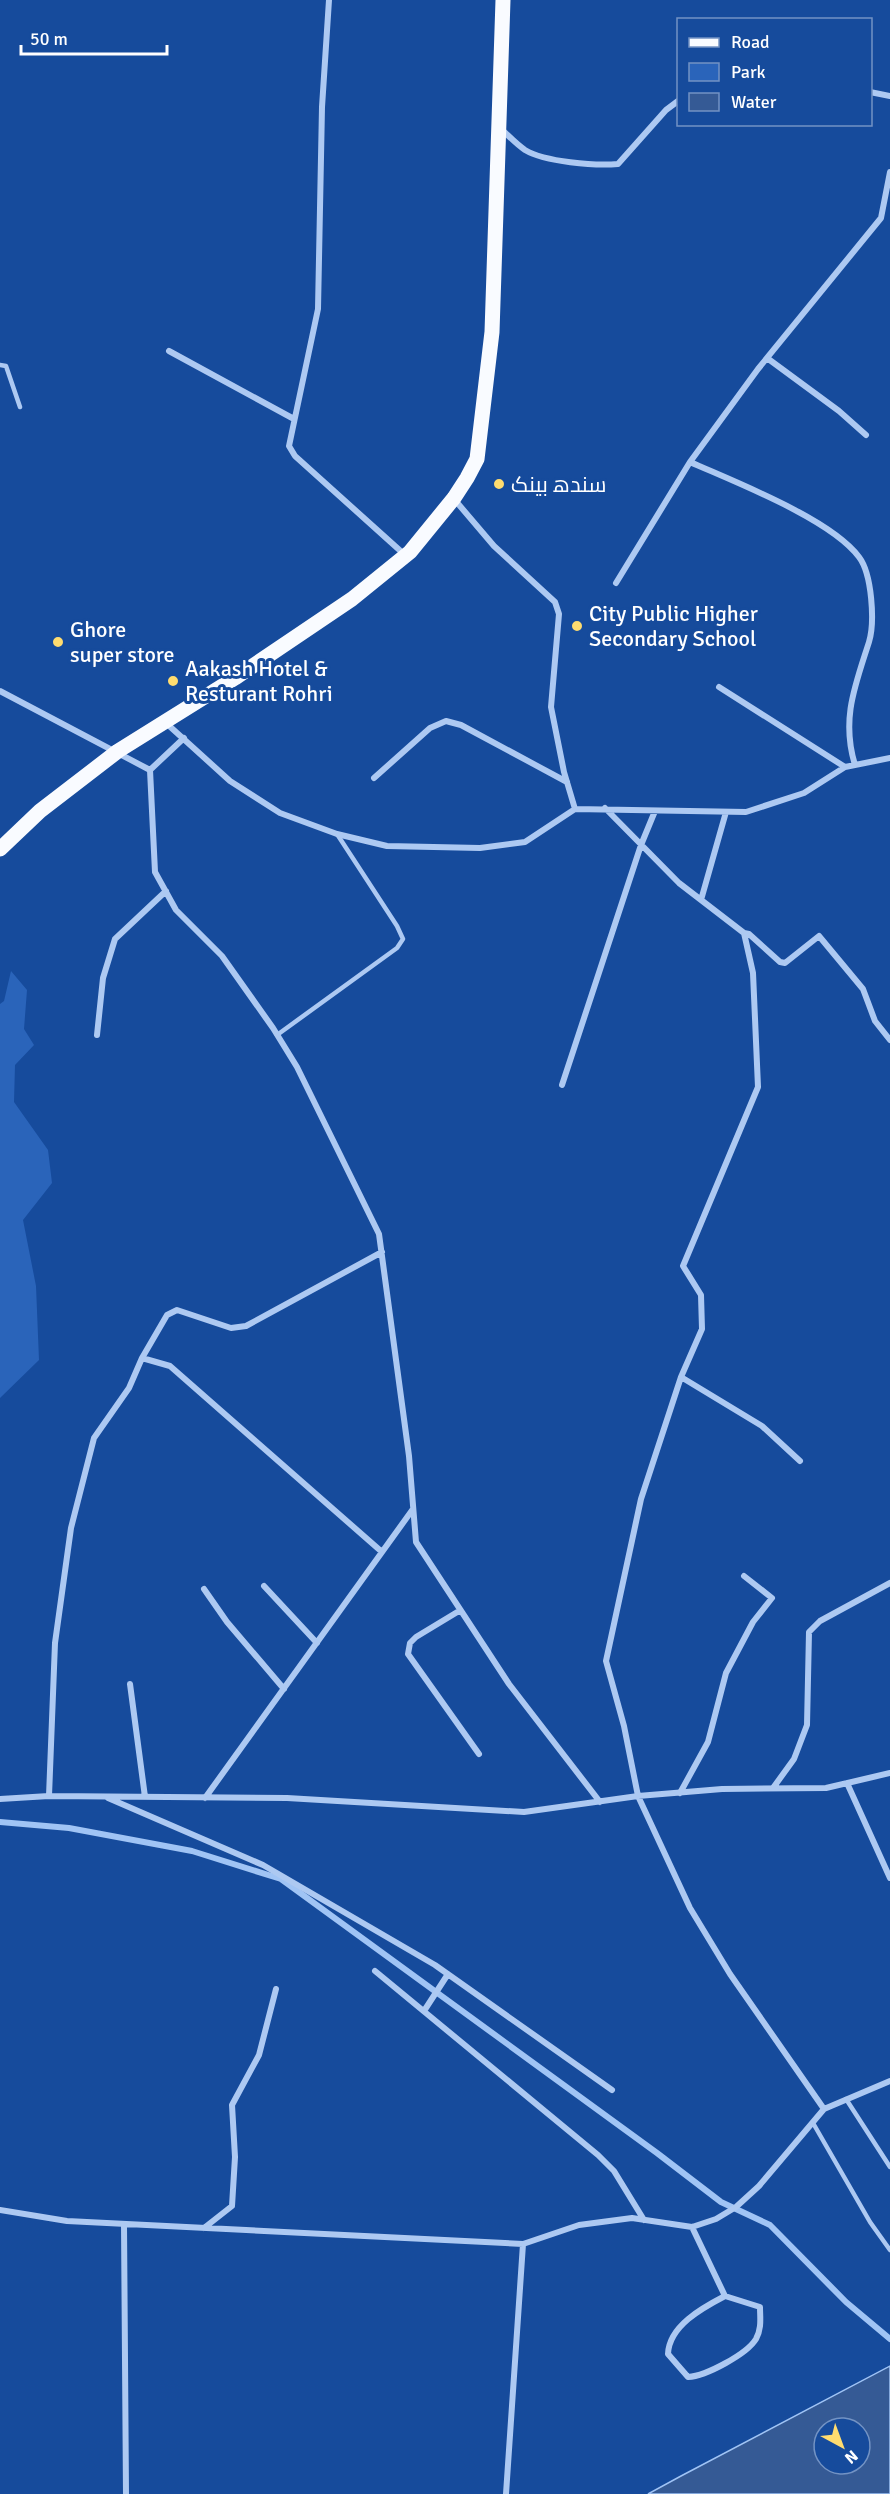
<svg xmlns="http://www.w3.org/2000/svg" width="890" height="2494" font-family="Signika,Cairo,sans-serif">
  <rect width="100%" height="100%" fill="#164b9c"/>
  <path fill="#2a64ba" d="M11 971 27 990 24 1029 34 1045 15 1065 14 1102 48 1150 52 1183 23 1220 36 1286 39 1360 0 1398V1004L4 1001Z"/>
  <path fill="#355a95" stroke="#a0c4f5" stroke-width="1.5" fill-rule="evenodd" d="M890 2366V2494H648L681 2476ZM824 2428H860V2464H824Z"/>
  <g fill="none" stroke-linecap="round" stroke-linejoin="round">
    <path stroke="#a0c4f5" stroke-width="6" d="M0 1822 69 1828 192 1851 281 1879 657 2153 721 2202 770 2225 846 2302 890 2339"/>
    <path stroke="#adc9f2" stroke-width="4.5" d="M0 365 6 366 20 407
      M277 1035 397 948 403 939 397 926 337 834
      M846 2099 890 2167
      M813 2123 870 2222 890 2250"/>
    <path stroke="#adc9f2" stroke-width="6" d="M329 0 322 107 318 309 289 446 295 456 405 555
      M870 92 890 96
      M500 128C508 135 516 144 525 150 545 162 595 166 618 164L666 110 678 101
      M169 351 294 419
      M767 358 839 411 866 435
      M690 462C735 482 831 519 859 557 872 574 875 622 869 642 855 686 841 719 855 765
      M454 499 494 546 555 602 559 614 551 707 564 772 575 809
      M616 583 690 462 758 369 881 218 890 172
      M719 687 845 767
      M0 691 150 770
      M166 723 230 781 280 813 337 834 387 846 480 848 525 842 575 809 746 812 804 793 845 767 890 758
      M184 738 150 770 155 872 176 910 222 956 273 1028 297 1067 379 1234 409 1456 416 1542 509 1684 600 1802
      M374 778 430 728 446 721 461 725 567 782
      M605 808 679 883 744 933 753 973 758 1087 683 1266 701 1295 702 1329 681 1377 641 1499 606 1661 624 1726 638 1796 690 1908 730 1974 824 2109
      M701 900 726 812
      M744 933 749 934 780 962 785 963 819 936 863 989 875 1021 890 1040
      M97 1035 103 978 115 939 166 891
      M562 1085 641 845 655 811
      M142 1358 170 1366 382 1552
      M681 1377 762 1426 800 1461
      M264 1586 317 1643
      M204 1589 227 1622 284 1689
      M459 1611 416 1637 410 1643 408 1654 479 1754
      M130 1684 145 1797
      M847 1783 890 1878
      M773 1788 794 1759 807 1725 809 1632 820 1621 890 1583
      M680 1793 708 1742 726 1673 753 1622 772 1598 744 1576
      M49 1796 55 1643 71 1528 94 1438 129 1388 142 1358 167 1315 177 1310 231 1328 246 1326 382 1252
      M108 1798 263 1865 435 1965 612 2090
      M205 1798 413 1509
      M0 1799 49 1796 287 1798 524 1812 638 1796 722 1789 826 1788 890 1773
      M375 1971 598 2155 614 2171 644 2220
      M424 2011 448 1974
      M0 2210 67 2221 523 2244 579 2225 632 2218 692 2227 716 2219 736 2207 759 2186 824 2109 890 2081
      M124 2224 126 2494
      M692 2227 725 2296
      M204 2228 232 2206 235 2157 232 2105 259 2055 276 1989
      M725 2296 760 2307C760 2318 762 2328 756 2339 747 2354 706 2376 688 2377L668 2354C669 2326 702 2308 725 2296Z
      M506 2494 523 2244"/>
    <path stroke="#f9fbff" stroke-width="15" d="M0 849 40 811 118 751 235 678 352 599 410 552 454 498 467 478 477 459 492 332 503 0"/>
  </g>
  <g fill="#ffdc6f" stroke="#164b9c" stroke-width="2">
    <circle cx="499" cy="484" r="6"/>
    <circle cx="577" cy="626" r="6"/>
    <circle cx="58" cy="642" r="6"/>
    <circle cx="173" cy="681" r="6"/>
  </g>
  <g text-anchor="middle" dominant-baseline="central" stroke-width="6" stroke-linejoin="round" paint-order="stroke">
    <g font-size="22" fill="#fff" stroke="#164b9c" text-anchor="start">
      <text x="511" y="484">سندھ بینک</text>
      <text x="589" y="613">City Public Higher<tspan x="589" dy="25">Secondary School</tspan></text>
      <text x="70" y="629">Ghore<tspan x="70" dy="25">super store</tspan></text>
      <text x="185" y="668">Aakash Hotel &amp;<tspan x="185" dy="25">Resturant Rohri</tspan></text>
    </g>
  </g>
  <rect x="677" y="18" width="195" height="108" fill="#164b9c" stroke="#7393c4" stroke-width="1.5"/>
  <rect x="689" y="38" width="30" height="9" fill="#f9fbff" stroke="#7393c4" stroke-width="1.5"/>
  <text x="731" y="48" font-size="18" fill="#ffffff">Road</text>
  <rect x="689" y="63" width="30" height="18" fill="#2a64ba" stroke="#7393c4" stroke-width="1.5"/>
  <text x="731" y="78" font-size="18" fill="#ffffff">Park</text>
  <rect x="689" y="93" width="30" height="18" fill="#355a95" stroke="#7393c4" stroke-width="1.5"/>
  <text x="731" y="108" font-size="18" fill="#ffffff">Water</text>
  <g transform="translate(842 2446) rotate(139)"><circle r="28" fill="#164b9c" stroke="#7393c4" stroke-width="1.5"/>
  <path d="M0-4.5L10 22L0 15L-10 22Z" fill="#ffdc6f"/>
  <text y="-9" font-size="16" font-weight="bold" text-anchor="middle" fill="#ffffff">N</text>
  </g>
  <path d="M21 45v9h146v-9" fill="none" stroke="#ffffff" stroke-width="3"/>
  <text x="30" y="45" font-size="18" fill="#ffffff" stroke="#164b9c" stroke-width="4.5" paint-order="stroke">50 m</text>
</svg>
